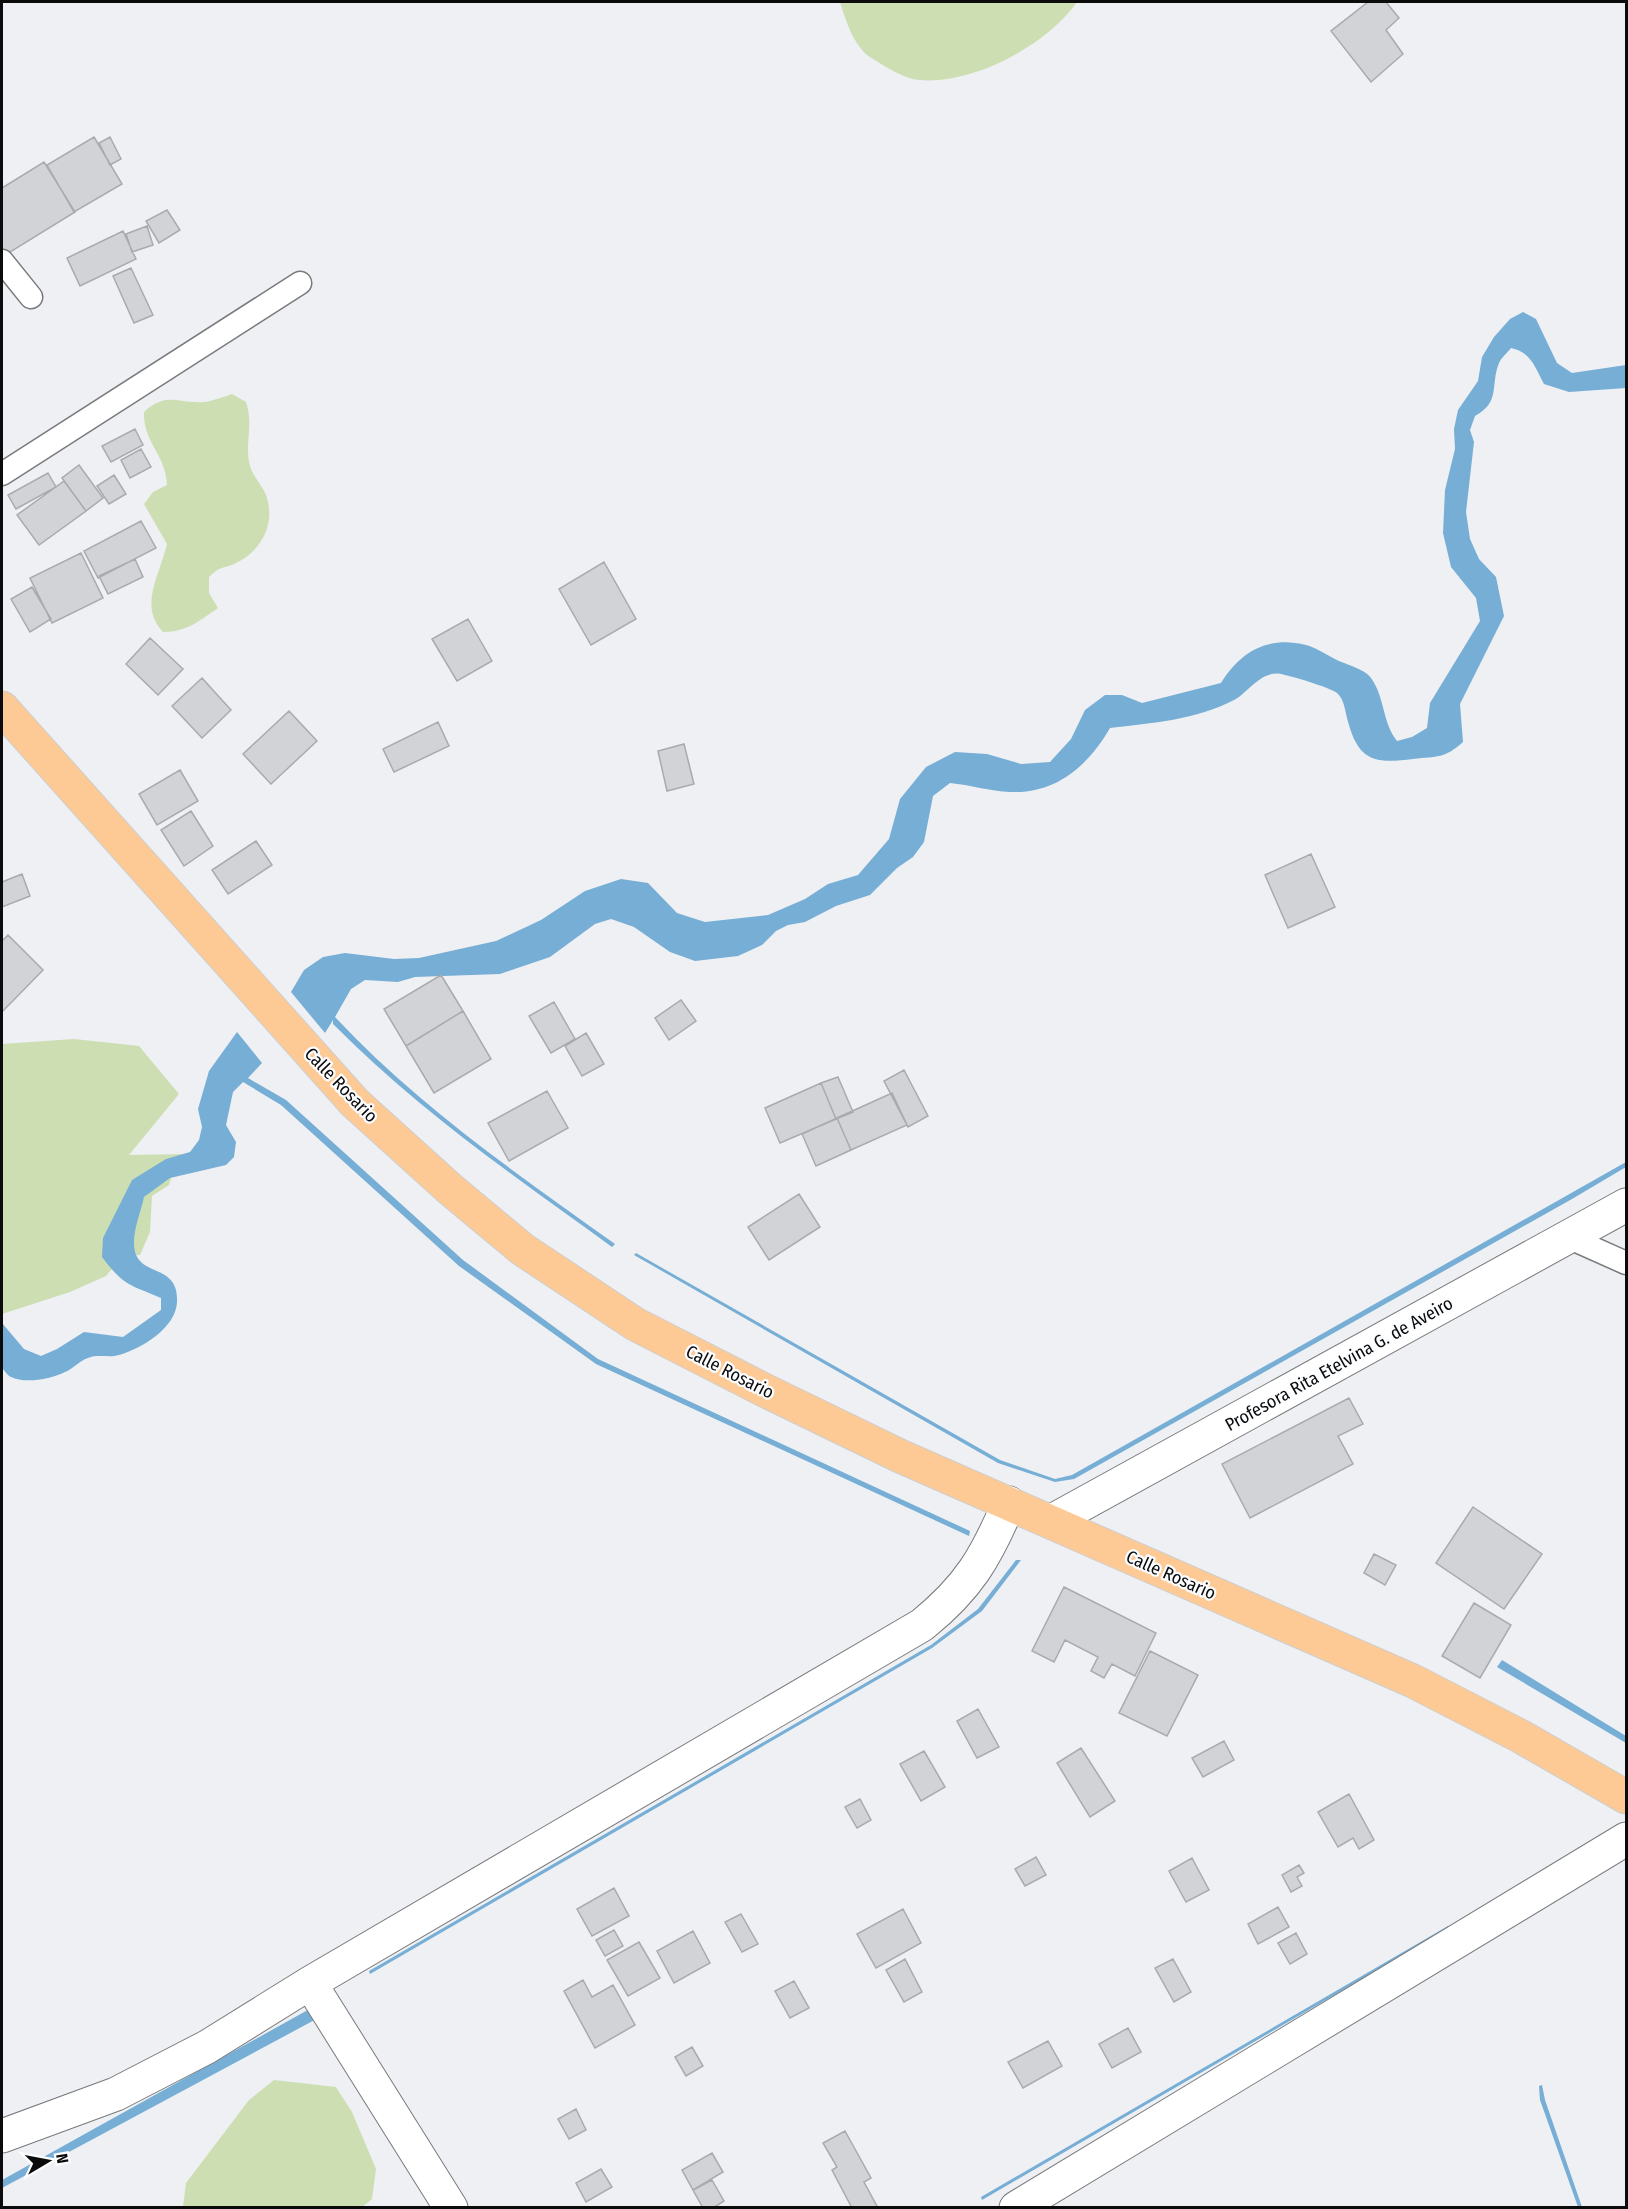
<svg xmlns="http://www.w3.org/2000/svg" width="1628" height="2209" font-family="'Fira Sans Condensed',sans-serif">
  <rect width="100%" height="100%" fill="#eef0f3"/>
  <path fill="#cddeb3" d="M840 2H1077C1047 45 973 85 919 80 906 79 889 69 878 62 873 59 866 55 863 51 851 38 845 18 840 2Z
    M232 394 246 402C254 426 244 443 250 466 253 477 264 487 267 498 275 525 261 551 236 563 222 570 223 564 209 577V593L218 608C199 621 187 632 163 632 138 606 160 575 167 544L144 504 153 492 167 485C166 454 143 443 144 412 167 391 177 404 204 402 213 401 223 397 232 394Z
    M74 1039 139 1046 179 1094 129 1155 186 1154 178 1156 169 1185 152 1196 150 1232 140 1255 123 1256 106 1276 70 1292 2 1314V1044Z
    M274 2080 336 2087 352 2112 376 2169 372 2199 361 2208 183 2207 186 2183 249 2100Z"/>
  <path fill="#76aed6" d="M1523 312 1536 319 1557 363 1572 373 1626 365V388L1569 392 1544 384C1535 367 1531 352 1511 348 1507 353 1501 358 1499 363 1490 385 1501 402 1475 416L1470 430 1474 442 1466 512 1470 539 1479 559 1496 577 1504 616 1460 704 1463 742C1444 759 1438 756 1413 759 1373 764 1358 761 1347 718 1345 710 1344 699 1337 693 1329 687 1291 676 1281 674 1261 670 1249 692 1234 700 1196 720 1152 723 1110 728 1088 766 1056 794 1010 792 990 791 970 785 950 783L933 796 924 842 913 857 897 868 870 895 836 906 805 922 788 925 776 931 762 945 738 956 695 961 670 952 634 927 611 919 595 924 550 957 500 974 415 977 398 982 365 980 351 989 335 1017C417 1105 517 1174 615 1244L612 1247C515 1177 417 1109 333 1024V1020L325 1033 291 992 304 970 323 957 345 953 394 959 419 958 496 941 541 920 585 891 621 879 648 883 677 913 705 922 768 915 805 899 828 884 858 875 889 839 900 799 926 767 955 752 987 754 1021 764 1050 762 1071 739 1085 710 1105 695H1122L1142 703 1221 683C1240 652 1268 635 1306 645 1317 648 1328 656 1339 661 1348 665 1366 670 1371 678 1385 697 1382 722 1397 741L1412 737 1427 728 1430 703 1480 621 1476 598 1451 567 1443 533 1445 490 1455 449 1454 429 1458 410 1478 381 1482 357 1494 337 1510 319Z
    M237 1032 262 1063 248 1078 286 1100 463 1260 598 1359 970 1531 969 1536 596 1364 459 1266 281 1105 243 1082 233 1092 226 1125 236 1142 234 1157 226 1165 170 1178 144 1197C141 1211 134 1228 134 1242 133 1280 179 1260 177 1302 176 1328 141 1349 119 1355 110 1358 97 1354 88 1358 79 1361 73 1369 65 1372 51 1379 25 1384 11 1377 8 1376 4 1370 2 1368V1323L24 1349 41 1356 57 1349 84 1332 123 1337 161 1310V1298C129 1284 125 1287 102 1257L103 1238 132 1180 166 1159 190 1152 199 1140 202 1127 198 1109 209 1071Z
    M1626 1162V1167L1572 1199 1074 1479 1055 1482 998 1463 634 1255 636 1253 1000 1460 1055 1479 1072 1475Z
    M1016 1560H1021L982 1611 932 1648 370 1974 369 1971 931 1645 978 1609Z
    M1502 1660 1626 1736V1743L1497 1667Z
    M1448 1926 1450 1928 982 2200 981 2197Z
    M315 2006 322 2016 2 2188V2180Z
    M1542 2085 1545 2100 1582 2207H1578L1540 2100 1539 2086Z"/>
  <path fill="#d1d3d6" stroke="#a9aaad" stroke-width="1.5" d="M1368 2H1386L1399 18 1386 30 1403 54 1371 82 1331 31Z
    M94 137 122 184 74 212 47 165Z
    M110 137 121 159 110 165 99 143Z
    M44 162 75 212 2 257V188Z
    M167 210 180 230 159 243 146 221Z
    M147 226 153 245 132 252 126 234Z
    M123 231 136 259 80 286 67 258Z
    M131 268 153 315 134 323 113 276Z
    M135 429 143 445 111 462 102 446Z
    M141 449 151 467 130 478 121 460Z
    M79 465 103 498 86 511 62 478Z
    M48 473 56 487 16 509 8 495Z
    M114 475 126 494 109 504 97 486Z
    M64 481 86 511 39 545 17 515Z
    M141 521 156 548 98 578 84 551Z
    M81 553 103 598 52 623 30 578Z
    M135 559 143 577 108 594 99 576Z
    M604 562 636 619 591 645 559 589Z
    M32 587 51 619 30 632 11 599Z
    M468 619 492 661 457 681 432 639Z
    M150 638 183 669 158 695 126 664Z
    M202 678 231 710 202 738 172 706Z
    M289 711 317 741 271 784 243 754Z
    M438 722 449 746 394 772 383 749Z
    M684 744 694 784 667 791 658 751Z
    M180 770 198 801 157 825 139 794Z
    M191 811 213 846 184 866 161 830Z
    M256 841 272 865 228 894 212 870Z
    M1311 854 1335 907 1288 928 1265 875Z
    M22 874 30 896 2 907V882Z
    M8 935 43 970 2 1012V941Z
    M441 975 463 1011 406 1046 384 1009Z
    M681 1000 696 1021 669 1040 655 1018Z
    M554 1002 575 1039 551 1053 529 1016Z
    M463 1011 491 1059 434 1093 406 1046Z
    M586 1033 604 1064 582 1076 565 1046Z
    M904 1070 928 1116 908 1127 884 1081Z
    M838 1077 853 1112 836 1119 821 1083Z
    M821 1083 836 1119 780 1143 765 1108Z
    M547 1091 568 1128 509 1161 488 1123Z
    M892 1093 907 1125 851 1150 837 1118Z
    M837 1118 851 1150 816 1166 802 1134Z
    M799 1194 820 1227 769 1260 748 1227Z
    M1349 1398 1363 1424 1338 1436 1353 1464 1250 1518 1222 1464Z
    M1473 1507 1542 1554 1504 1609 1436 1563Z
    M1374 1554 1396 1565 1385 1585 1364 1573Z
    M1064 1587 1156 1633 1135 1676 1112 1664 1104 1678 1091 1671 1098 1657 1065 1640 1054 1662 1032 1651Z
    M1474 1603 1511 1625 1480 1678 1442 1656Z
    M1150 1651 1198 1675 1167 1736 1119 1713Z
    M978 1709 999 1747 977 1758 957 1721Z
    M1224 1741 1234 1760 1203 1777 1192 1758Z
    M1081 1748 1115 1801 1090 1817 1057 1763Z
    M924 1751 945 1787 921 1801 900 1764Z
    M1349 1794 1374 1840 1359 1849 1353 1838 1338 1847 1318 1812Z
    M860 1799 871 1820 857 1828 845 1807Z
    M1036 1857 1046 1875 1025 1886 1015 1869Z
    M1192 1858 1209 1890 1186 1902 1169 1871Z
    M1299 1865 1304 1873 1297 1877 1302 1886 1291 1892 1282 1875Z
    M614 1888 629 1916 592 1936 577 1909Z
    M1278 1907 1289 1927 1258 1944 1248 1924Z
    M903 1909 921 1943 876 1968 857 1934Z
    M741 1914 758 1944 742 1952 725 1922Z
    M614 1930 623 1946 605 1956 596 1940Z
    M693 1931 710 1963 674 1983 657 1951Z
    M1296 1933 1307 1954 1290 1964 1278 1943Z
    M639 1942 660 1978 628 1996 607 1960Z
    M905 1959 922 1992 904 2002 886 1970Z
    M1173 1959 1191 1992 1174 2002 1155 1968Z
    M583 1980 592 1997 613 1985 635 2025 595 2048 564 1991Z
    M794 1981 809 2008 790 2018 775 1991Z
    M1128 2028 1141 2052 1112 2068 1099 2044Z
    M1048 2041 1062 2066 1023 2088 1008 2062Z
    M692 2047 703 2066 686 2076 675 2057Z
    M576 2109 586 2130 569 2139 558 2119Z
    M845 2131 871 2178 864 2182 878 2208H852L832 2170 837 2167 823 2143Z
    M712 2153 723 2172 693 2190 682 2170Z
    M601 2169 612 2187 586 2202 576 2183Z
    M712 2180 724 2201 713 2208H703L693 2190Z"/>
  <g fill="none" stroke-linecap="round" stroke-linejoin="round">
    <g stroke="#797a7d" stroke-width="25">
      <path id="service" d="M2 261 31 297
        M2 474 300 283
        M1570 1238 1626 1263"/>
    </g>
    <g stroke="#797a7d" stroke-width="35">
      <path id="minor" d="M310 1983 451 2208
        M2 2136 116 2094 207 2047 310 1983 922 1625C969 1587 986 1557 1009 1503
        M1016 2208 1626 1839"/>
    </g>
    <g stroke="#797a7d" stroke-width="35">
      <path id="tertiary" d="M1052 1521 1626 1205"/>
    </g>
    <g stroke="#cecece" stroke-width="35">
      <path id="primary" d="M2 708 355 1103 450 1189 522 1249 635 1324 764 1390 900 1456 1413 1681 1520 1736 1626 1797"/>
    </g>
    <use href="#service" stroke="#fff" stroke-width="22"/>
    <use href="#minor" stroke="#fff" stroke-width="33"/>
    <use href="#tertiary" stroke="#fff" stroke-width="33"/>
    <use href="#primary" stroke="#fdca96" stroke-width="33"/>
  </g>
  <g text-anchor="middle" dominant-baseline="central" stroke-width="4.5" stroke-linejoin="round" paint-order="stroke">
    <g font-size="18" fill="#0b0b0c" stroke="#fcfdff">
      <text transform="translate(341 1085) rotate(46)">Calle Rosario</text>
      <text transform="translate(1339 1364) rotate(-29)">Profesora Rita Etelvina G. de Aveiro</text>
      <text transform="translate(730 1372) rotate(27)">Calle Rosario</text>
      <text transform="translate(1171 1575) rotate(24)">Calle Rosario</text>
    </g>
  </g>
  <rect width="1628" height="2209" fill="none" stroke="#0b0b0c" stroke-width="6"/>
  <g transform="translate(48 2161) rotate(80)" stroke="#fcfdff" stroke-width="4.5" paint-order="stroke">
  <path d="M0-4.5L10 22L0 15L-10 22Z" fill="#0b0b0c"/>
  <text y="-9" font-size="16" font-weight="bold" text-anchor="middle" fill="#0b0b0c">N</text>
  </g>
</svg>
